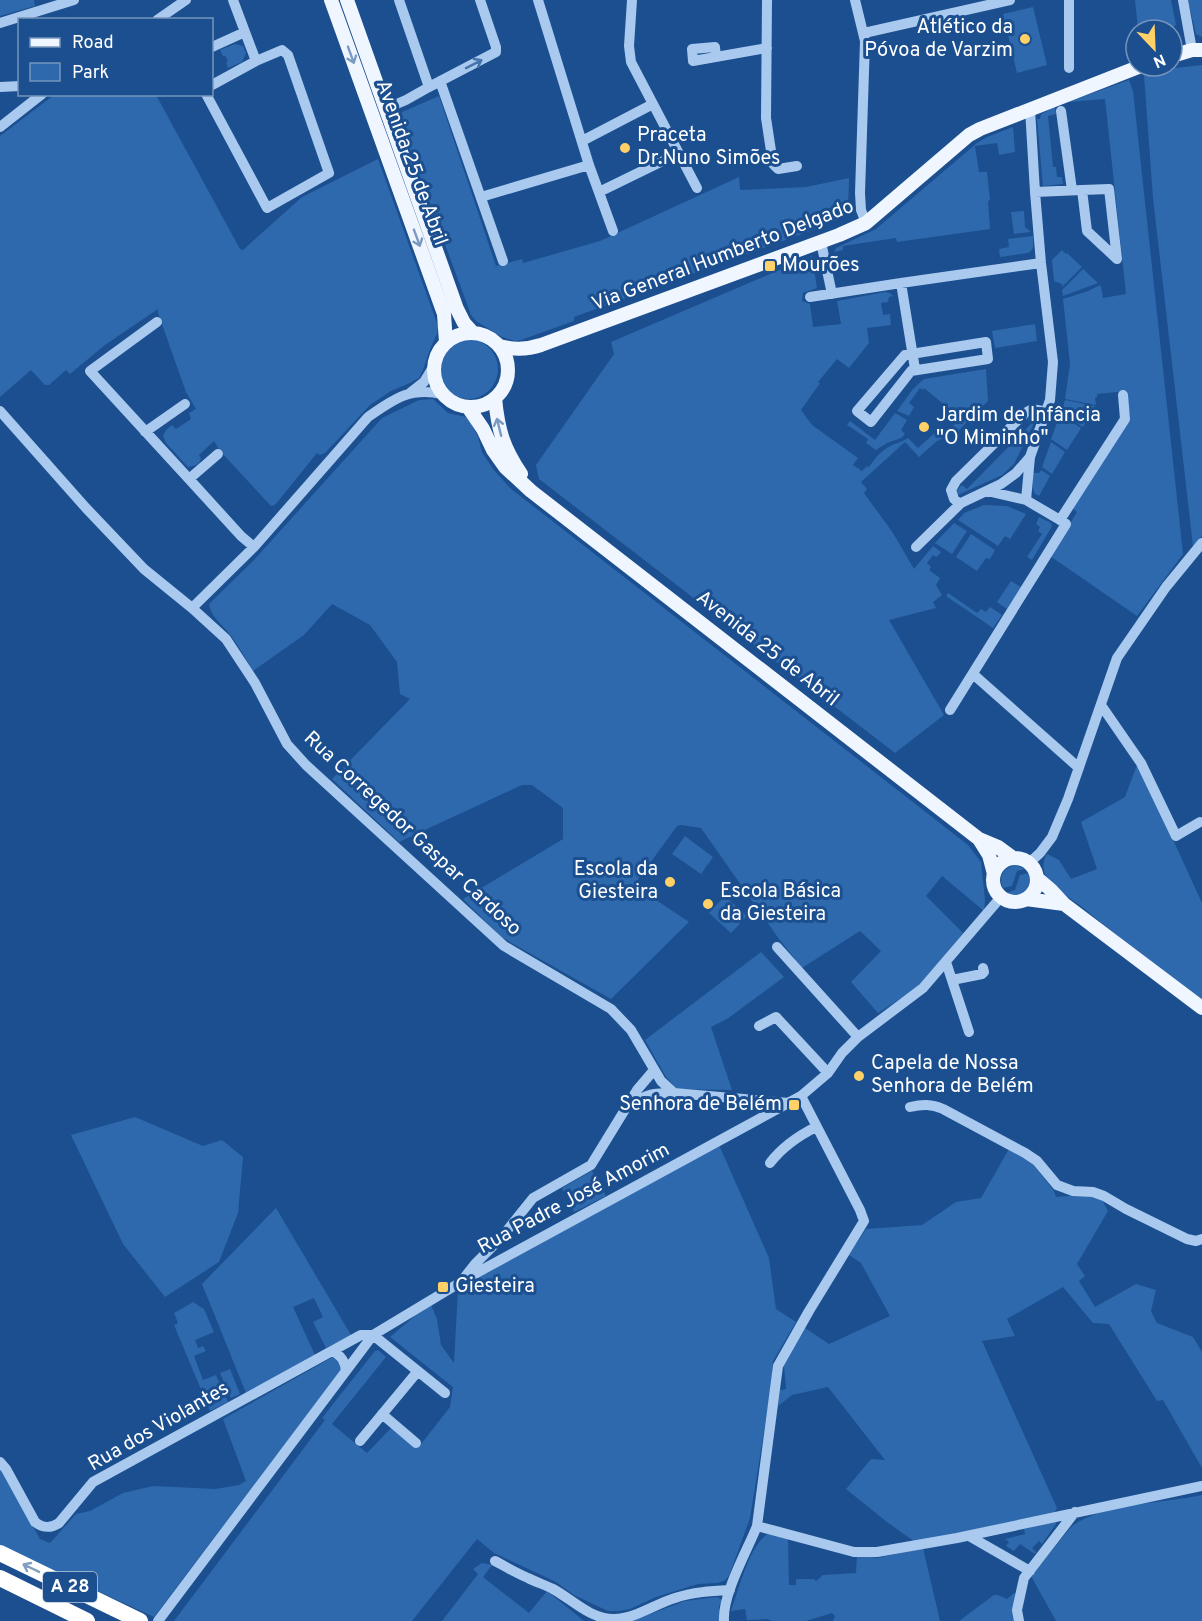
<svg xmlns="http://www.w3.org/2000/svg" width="1202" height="1621" font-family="Overpass,sans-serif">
  <rect width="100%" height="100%" fill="#1b4f8f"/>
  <path fill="#2e69ad" d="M0 0H34L35 6 0 16Z
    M1135 0H1171L1176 25 1174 26C1174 31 1176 36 1172 39V30H1138Z
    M1188 0H1202V37L1196 34Z
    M1033 7 1047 65 1017 73 1003 14Z
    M235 44 243 46 246 53 242 62 228 68 226 62 228 61 225 56H223L220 50Z
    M1202 65V536L1193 546 1153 198 1144 75 1157 70Z
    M1129 80 1133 91 1183 554 1137 616 1050 556 1077 512 1071 507 1130 418 1127 391 1097 394V397L1095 398 1096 405 1065 399 1070 364 1063 299 1088 291 1100 285 1101 287 1103 298 1126 294 1105 99 1068 102Z
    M54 95H156L240 249 243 250 302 197 378 159 438 326 437 334 430 349 423 370 419 378 410 383 391 391 370 405 325 453 320 455 317 453 275 505 271 506 220 451 214 441 199 455 201 459C199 465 194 466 188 467L166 443 163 436 166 430 172 425 176 429 191 419 189 413 196 409 186 392 158 313V309L105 345 70 374 66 370 49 385H45L31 370 0 397V136Z
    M439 96 496 266 522 259 523 263 600 241 739 177 740 190 806 187 849 178 848 213 847 216 813 230 574 317V321L521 340 515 341 502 337 476 321 471 315 399 119 402 112Z
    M1055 107 1056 114 1048 116 1053 167H1056L1057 177H1062L1063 184 1043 186 1037 119H1040L1041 114Z
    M1013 127 1015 152 999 155 997 143 975 146 979 172H987L990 200 988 201 990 229 897 242 896 238 843 246V250L834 252 836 248 876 229 977 143 987 137Z
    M1024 211 1025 227 1031 232 1014 234 1011 212Z
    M1033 236C1033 244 1035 249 1028 253L1000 257 999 249 1009 247 1008 239Z
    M1062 250 1066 254 1067 253 1082 267 1062 287V284L1054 281 1052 260Z
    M812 256 817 288 803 293 802 301 810 304 813 327 841 324 837 301 885 292 890 293 893 296 889 297 888 302 881 303 883 315 890 314 891 325 867 328 869 343 849 368 837 359 818 382 820 383 801 410 812 425 858 458 853 465 862 471 867 466 869 467C875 458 881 451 890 446 896 443 902 442 908 438L918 448 938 430 943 438 937 441 919 457 905 442 861 482 867 489 864 493 893 533 914 569 933 546 941 552 937 557 933 555 927 563 931 567 929 570 940 578 936 585 942 595 933 602 936 608 889 620 944 715 895 753 539 479 536 465 614 354 611 342Z
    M1083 269 1098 283 1063 296 1062 290Z
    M1035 324 1037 341 995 348 992 331Z
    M438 369a30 30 0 1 1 60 0a30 30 0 1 1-60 0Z
    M986 369 988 401 957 432 953 429 946 436 944 430 947 432 959 420 956 418 958 416 924 388 923 390 920 388 909 403 914 407 909 416 897 411 913 389 924 379Z
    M433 399 448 413 466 417 471 423 478 437 482 452 493 469 510 488 968 845 981 862 985 900 984 911 942 876 926 896 963 933 920 986 878 1013 851 982 881 951 860 931 802 968 779 939 701 828 681 825 677 826 634 885 689 922 611 999 501 937 463 899 563 839V808L532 785H522L399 842 332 779 410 699 400 694 397 662 370 625 332 604 304 635 253 671C245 658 238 644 228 632 221 623 211 617 209 604L253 561 382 418 419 400Z
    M1065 400 1095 406 1083 427 1061 413Z
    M895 413 907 420 901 430 905 434 901 438 887 443 876 450 866 443 868 439 847 425 850 421 875 440Z
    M1034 413 1038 415 1014 464 1002 475 958 495 956 491 962 485 967 489 1031 424 1027 419Z
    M1060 415 1081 428 1067 450 1051 439Z
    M1051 442 1065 452 1052 474 1042 467Z
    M1041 470 1050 476 1039 496 1035 494 1033 489 1032 473H1039Z
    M984 505 1007 506 1026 514 1010 539 1005 536 998 546 958 520 964 513Z
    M1039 517 1051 523 1052 526 1032 560 1027 557 1042 534 1038 531 1040 527 1036 524Z
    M954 523 967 531 952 554 935 543Z
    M971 534 995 550 990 559 986 558 977 571 956 557Z
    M1011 581 1021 587 1007 609 997 602Z
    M948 593 977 613 981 609 986 612 990 607 1002 615 993 628 946 596Z
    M1137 765 1170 833 1202 903V999C1162 969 1120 939 1081 906 1070 898 1054 888 1046 876 1042 869 1043 860 1047 854L1059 860 1071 879 1097 869 1081 822 1125 797Z
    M685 836 713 857 701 874 672 854Z
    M1016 865 1025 869 1017 871 1012 886 1003 888C998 877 1003 867 1016 865Z
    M1029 873C1035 890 1022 900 1006 893L1015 890 1020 875Z
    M725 896 747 916 731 933 709 913Z
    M761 952 784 977 727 1019 711 1027 732 1090 677 1089 666 1077 645 1040Z
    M135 1117 203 1146 222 1140 243 1157 238 1213 219 1262 165 1297 123 1244 71 1135Z
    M719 1145 769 1258 776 1309 796 1322 773 1361 771 1388 750 1518 729 1576 724 1581 717 1583 698 1584 656 1597 630 1609 619 1611H608L574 1595 556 1582 494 1553 477 1539 412 1621H174L325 1420 322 1418 375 1351 378 1350 386 1357 332 1424 367 1453 393 1426 418 1448 450 1407 453 1387 390 1337 417 1314 431 1305 437 1319 441 1345 454 1363 458 1289Z
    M1009 1149 1034 1165 1054 1191 1056 1197 1081 1195 1101 1198 1108 1211 1077 1264 1085 1276 1079 1281 1095 1307 1136 1284 1156 1290 1151 1311 1157 1323 1193 1337 1202 1352V1468L1163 1400 1157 1401 1109 1324 1093 1323 1063 1287 1007 1319 1015 1336 982 1341 1057 1508 1054 1513 915 1542 887 1522 846 1489 871 1459 885 1460 828 1387 792 1395 778 1406 780 1390 786 1389 784 1366 805 1328 829 1344 890 1316 861 1263 849 1255 866 1229 922 1225 956 1202 981 1198Z
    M592 1171 606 1196 574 1212 562 1188Z
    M276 1208 351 1335 326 1348 313 1322 323 1317 314 1298 293 1307 315 1355 246 1393 202 1284Z
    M193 1302 204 1309 214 1332 195 1340 198 1348 203 1346 206 1351 194 1356 203 1380 216 1375 228 1402 210 1411 174 1325 178 1323 174 1313Z
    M333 1357 340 1364 341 1370 154 1617 0 1546V1468L40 1539 50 1543 76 1514 90 1511 123 1493 153 1486 215 1489 239 1485 246 1481 223 1419Z
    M230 1369 240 1394 231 1398 220 1373Z
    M1202 1495V1621H1056L1031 1576 1071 1527C1103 1502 1162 1504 1202 1495Z
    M1057 1521 1056 1524 1042 1544 1039 1541 1032 1548 1036 1552 1035 1554 1020 1544 1014 1551 1006 1546 1009 1542 1005 1539 1025 1534 1024 1529Z
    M772 1532 788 1538 789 1585H796V1579H814L816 1581 823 1575 856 1573 857 1554 877 1558 923 1548 940 1621H833L835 1616 832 1613 806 1621H773L767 1619 747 1620 745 1609 731 1611C738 1592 751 1538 772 1532Z
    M482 1563 492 1565 472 1592 483 1577 529 1613 547 1591 584 1621H442L478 1574 473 1569Z
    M1014 1593H1016L1015 1621H959L994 1595H998L1007 1599Z
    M717 1597 722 1600 719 1606V1621H631L685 1601Z"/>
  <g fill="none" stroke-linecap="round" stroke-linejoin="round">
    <path stroke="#a9c9ee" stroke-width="10" d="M399 0 429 87 496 52V47L480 0
      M538 0 589 165 613 231
      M632 0 629 46 631 62 697 188
      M767 0 766 118 773 164 778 169 797 166
      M855 0 865 41 860 193 861 210 866 223
      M1183 0 1192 50
      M157 20 186 0
      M0 23 74 0
      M245 32 256 61
      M864 33 1010 0
      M212 47 245 32 233 0
      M716 57 715 47 692 49 693 61 767 48
      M1069 68V0
      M440 81 503 261
      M0 87 20 86
      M206 94 267 208 329 173 288 55 282 50 256 61 212 85
      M385 109 406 100 429 87
      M1030 109 1035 192 1041 263 1053 362 1050 400 1030 457 1026 500 1060 520 1125 419 1123 395
      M1061 111 1072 190
      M0 127 42 94
      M582 141 653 104
      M599 192 679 153
      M1035 192 1082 190 1087 231 1117 259 1109 189 1082 190
      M481 197 589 165
      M821 242 832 294
      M901 283 915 369
      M810 297 901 283 1041 263
      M157 322 90 371 189 479 241 536 254 547
      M986 342 988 359 911 371 871 422 857 411 905 355Z
      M410 393 424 382 433 367
      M0 411 86 508 144 569 192 608 226 639 255 683 287 744 306 765 504 946 611 1009 631 1030 661 1081 674 1093 789 1103
      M145 432 185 404
      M189 479 218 454
      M987 491 1026 500
      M960 504 954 499 951 490 956 481 1025 413 1032 409 1047 412
      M916 547 961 503 1001 484 1016 473 1030 457
      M192 608 254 547 368 417C394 399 409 387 442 394
      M973 674 1079 768
      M1101 705 1141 763 1176 836 1200 822
      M950 710 1066 524 1060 520
      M1029 863 1040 853 1052 837 1068 799 1117 658 1166 587 1202 543
      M777 947 858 1037
      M946 962 969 1032
      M952 980 982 974 984 972 983 968
      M759 1026 776 1017 828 1073
      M630 1106C647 1093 654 1093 674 1093
      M910 1107C923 1104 931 1104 943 1109L1025 1153 1037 1161 1057 1185 1073 1191 1093 1192 1104 1196 1126 1209 1187 1239 1196 1241 1202 1239
      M770 1163C783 1146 798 1136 816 1127
      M464 1278 475 1264 501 1238 533 1198 591 1165 637 1090 654 1070
      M373 1335 445 1393
      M332 1351C341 1355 345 1361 346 1371
      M382 1414 416 1443
      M360 1441 418 1371
      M0 1462 6 1469 35 1522C43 1528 50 1529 59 1523L93 1482 361 1335H373
      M757 1526 778 1366 809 1311 864 1221 860 1210 801 1096
      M969 1536 1030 1571
      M495 1561C506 1567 516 1573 528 1578 536 1582 545 1585 553 1589 573 1600 590 1619 614 1619 635 1619 655 1604 675 1598 693 1592 711 1591 730 1590
      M158 1621 373 1335 471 1276 801 1096 828 1073 842 1053 858 1037 923 988 1001 897
      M724 1621C722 1595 747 1551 757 1526L854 1552H877L957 1538 1202 1486
      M1019 1621 1017 1610 1024 1578 1075 1512"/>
    <path stroke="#f0f6ff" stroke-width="14" d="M331 0 444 314 446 342
      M347 0 457 309 464 323 473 333
      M1172 56 1192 50H1202
      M434 370a37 37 0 1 1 74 0a37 37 0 1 1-74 0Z
      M499 346C514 350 526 350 541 345L839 235 866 223 969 135 980 129 1141 66
      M495 398C498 430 503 447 521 474
      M468 407 483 429 493 450 505 467 531 491 979 839 998 847 1013 858
      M979 839 989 855 994 874
      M993 880a22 22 0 1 1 44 0a22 22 0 1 1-44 0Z
      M1037 878 1051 890 1064 904 1202 1008
      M1026 899 1064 904"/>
    <path stroke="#fff" stroke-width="16" d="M0 1553 140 1621
      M0 1578 87 1621"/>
  </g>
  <defs><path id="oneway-shaft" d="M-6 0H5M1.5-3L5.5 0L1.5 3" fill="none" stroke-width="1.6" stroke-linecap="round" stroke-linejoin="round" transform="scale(1.5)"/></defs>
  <g stroke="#7b9ac1">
    <use href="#oneway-shaft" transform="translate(351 55) rotate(70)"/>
    <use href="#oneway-shaft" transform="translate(417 238) rotate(70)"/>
    <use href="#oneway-shaft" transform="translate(499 427) rotate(-104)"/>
  </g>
  <use stroke="#4674ac" href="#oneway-shaft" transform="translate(474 64) rotate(-27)"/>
  <use stroke="#829ec1" href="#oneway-shaft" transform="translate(31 1568) rotate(-154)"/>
  <g fill="#ffd166" stroke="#1b4f8f" stroke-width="2">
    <circle cx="1025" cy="39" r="6"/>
    <circle cx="625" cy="148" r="6"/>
    <rect x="764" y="260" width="12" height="12" rx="3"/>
    <circle cx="924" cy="427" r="6"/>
    <circle cx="670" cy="882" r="6"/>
    <circle cx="708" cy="904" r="6"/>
    <circle cx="859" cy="1076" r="6"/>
    <rect x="788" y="1099" width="12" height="12" rx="3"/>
    <rect x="437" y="1281" width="12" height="12" rx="3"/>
  </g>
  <g text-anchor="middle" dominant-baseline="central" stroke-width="6" stroke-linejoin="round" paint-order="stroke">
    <rect fill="#1b4f8f" stroke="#bbcadd" stroke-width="1.5" x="43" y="1572" width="54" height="30" rx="4.5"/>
    <g font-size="18" font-weight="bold" fill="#fff">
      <text x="70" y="1587">A 28</text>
    </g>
    <g font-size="20" fill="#fff" stroke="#1b4f8f" text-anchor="start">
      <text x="1013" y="28" text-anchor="end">Atlético da<tspan x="1013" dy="23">Póvoa de Varzim</tspan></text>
      <text x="637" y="136">Praceta<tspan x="637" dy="23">Dr.Nuno Simões</tspan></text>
      <text x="782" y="266">Mourões</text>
      <text x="936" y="416">Jardim de Infância<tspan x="936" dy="23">"O Miminho"</tspan></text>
      <text x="658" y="870" text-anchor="end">Escola da<tspan x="658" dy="23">Giesteira</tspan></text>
      <text x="720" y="892">Escola Básica<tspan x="720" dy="23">da Giesteira</tspan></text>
      <text x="871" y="1064">Capela de Nossa<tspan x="871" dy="23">Senhora de Belém</tspan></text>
      <text x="782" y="1105" text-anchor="end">Senhora de Belém</text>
      <text x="455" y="1287">Giesteira</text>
    </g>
    <g font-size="20" fill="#fff" stroke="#1b4f8f">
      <text transform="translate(411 163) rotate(70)">Avenida 25 de Abril</text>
      <text transform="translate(723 256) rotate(-21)">Via General Humberto Delgado</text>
      <text transform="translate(767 649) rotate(38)">Avenida 25 de Abril</text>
      <text transform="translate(412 834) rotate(43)">Rua Corregedor Gaspar Cardoso</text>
      <text transform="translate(574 1199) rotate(-28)">Rua Padre José Amorim</text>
      <text transform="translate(159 1427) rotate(-30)">Rua dos Violantes</text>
    </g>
  </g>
  <rect x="18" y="18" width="195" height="78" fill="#1b4f8f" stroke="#7695bc" stroke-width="1.5"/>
  <rect x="30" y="38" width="30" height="9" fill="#f0f6ff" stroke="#7695bc" stroke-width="1.5"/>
  <text x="72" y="48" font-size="18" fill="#ffffff">Road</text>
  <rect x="30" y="63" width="30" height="18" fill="#2e69ad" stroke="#7695bc" stroke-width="1.5"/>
  <text x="72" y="78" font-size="18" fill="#ffffff">Park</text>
  <g transform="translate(1154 48) rotate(157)"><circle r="28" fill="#1b4f8f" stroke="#7695bc" stroke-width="1.5"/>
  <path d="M0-4.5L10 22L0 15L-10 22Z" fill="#ffd166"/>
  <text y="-9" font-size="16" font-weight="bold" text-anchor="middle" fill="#ffffff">N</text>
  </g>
</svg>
